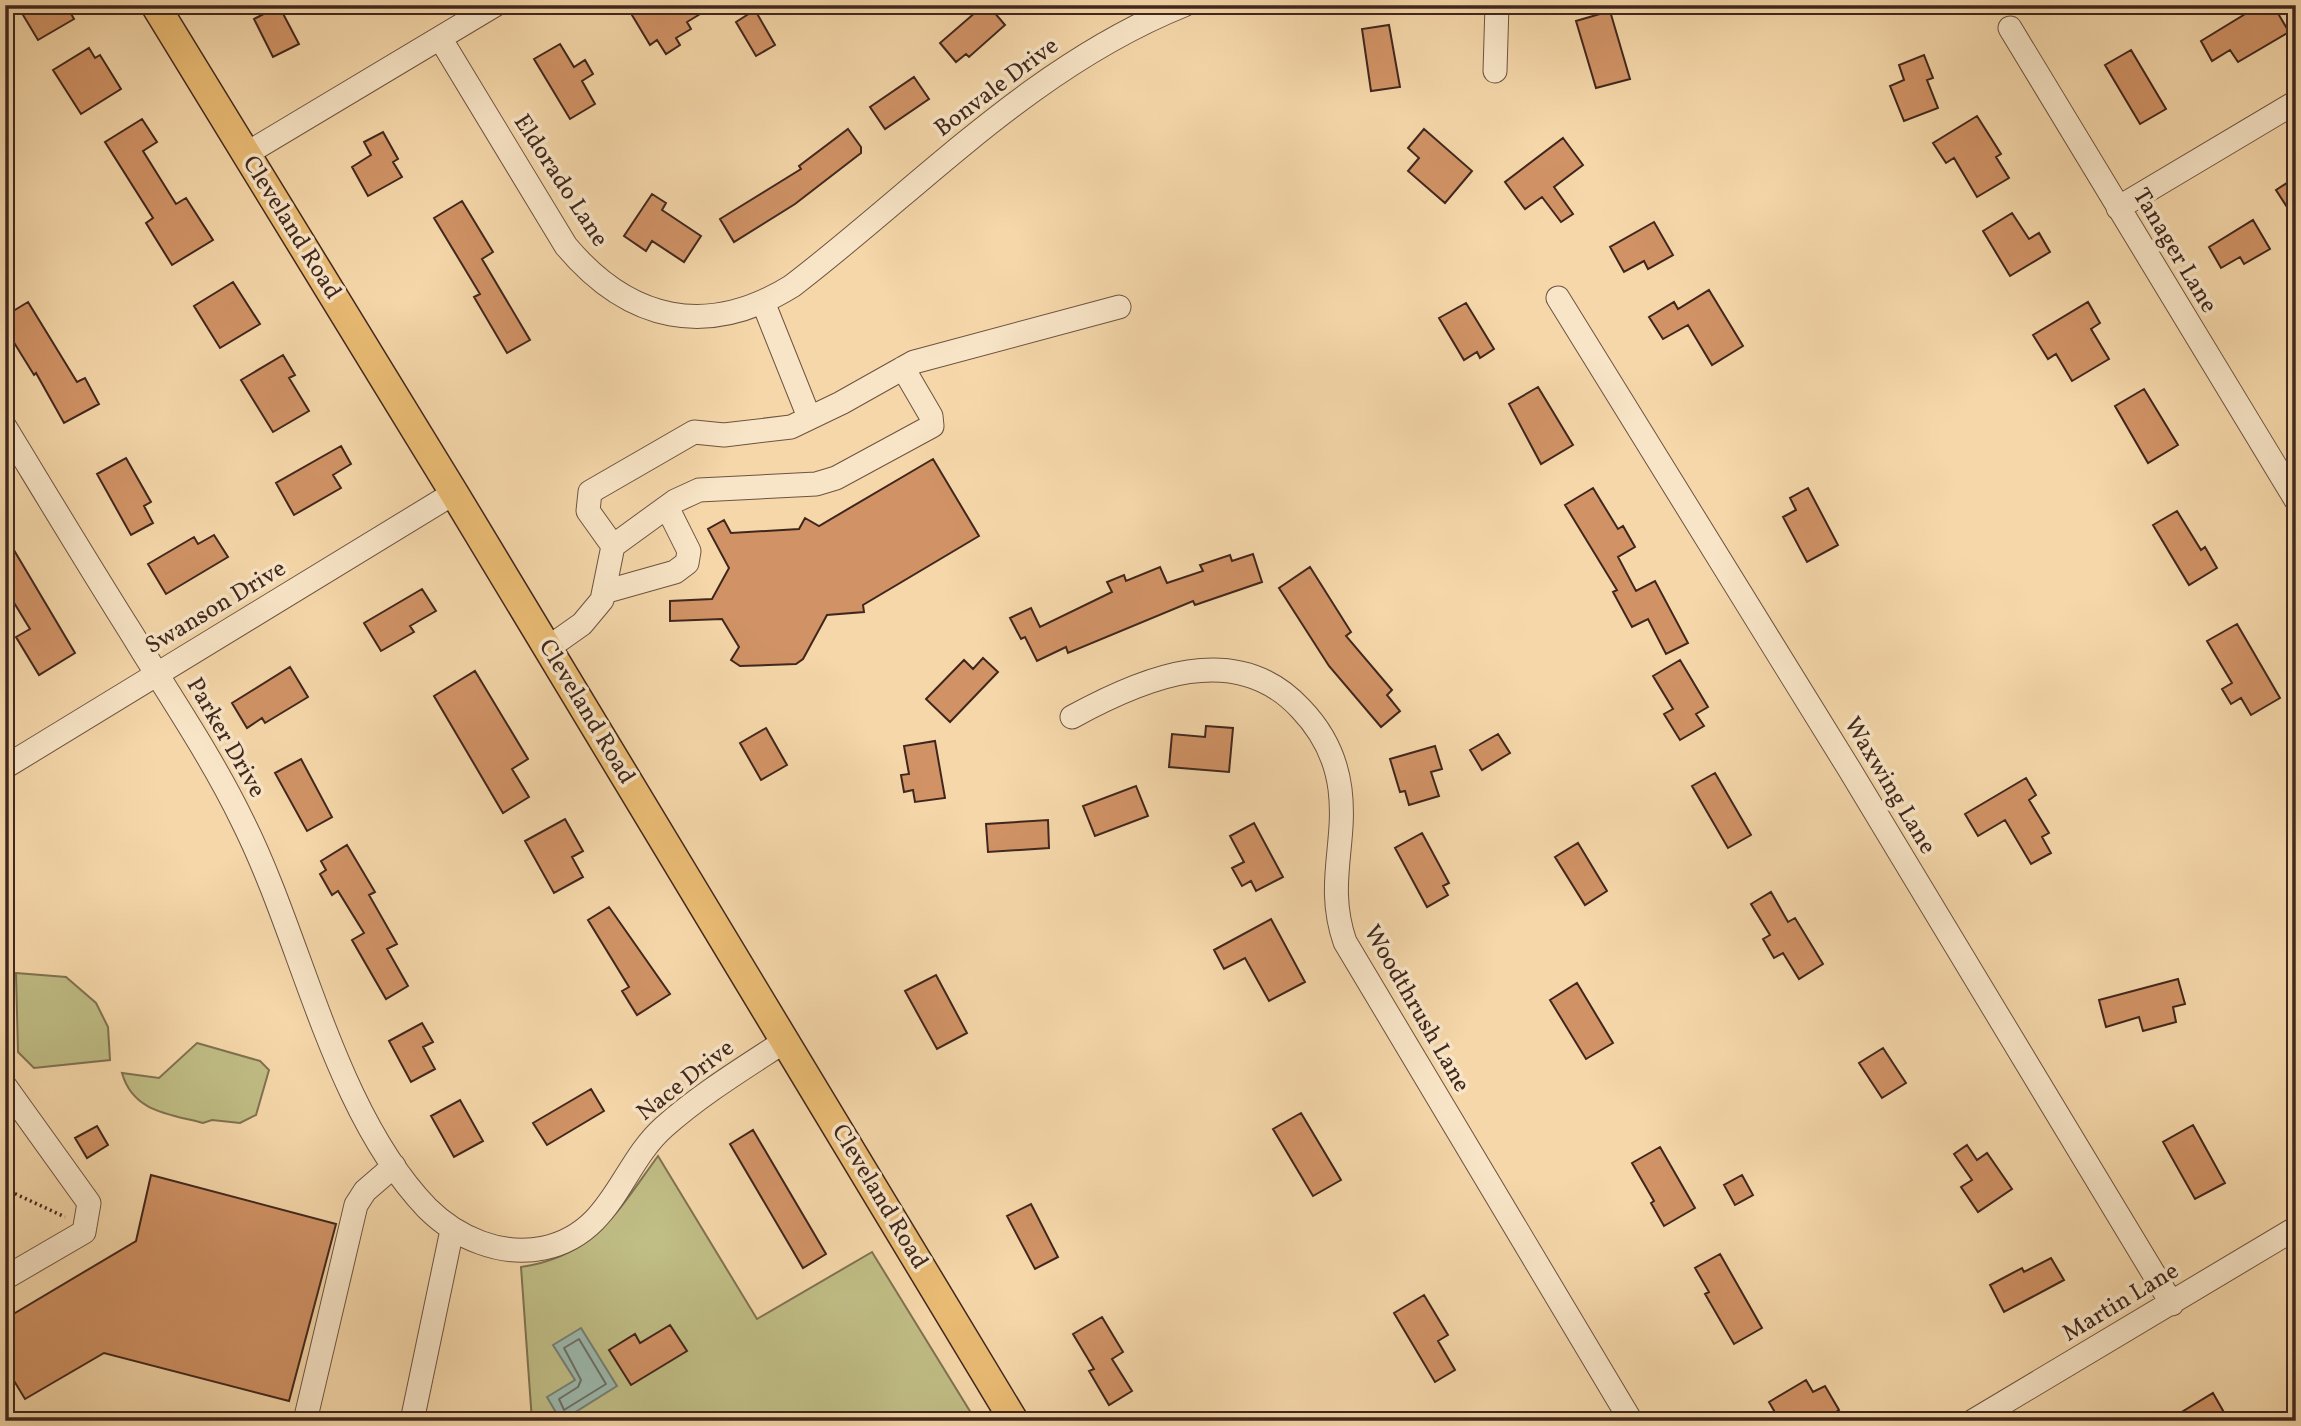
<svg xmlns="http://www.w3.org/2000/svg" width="2301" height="1426" font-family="Vollkorn,serif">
  <rect width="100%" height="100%" fill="#f5d7a9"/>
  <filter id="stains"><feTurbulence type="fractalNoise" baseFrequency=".00286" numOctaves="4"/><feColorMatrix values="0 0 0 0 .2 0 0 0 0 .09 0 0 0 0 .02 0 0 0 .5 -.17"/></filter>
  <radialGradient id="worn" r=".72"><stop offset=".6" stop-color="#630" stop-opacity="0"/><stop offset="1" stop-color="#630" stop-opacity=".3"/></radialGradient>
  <path fill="#c0bd85" stroke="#807252" stroke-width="2" d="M16 973 66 977 96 1003 108 1027 110 1060 34 1068 18 1052Z
    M197 1043 260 1061 269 1070 256 1115 240 1123 212 1120 203 1123C169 1114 133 1112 122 1073L159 1078Z
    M658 1156 757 1319 872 1252 976 1421H532L521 1267C595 1256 617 1212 658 1156Z"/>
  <path fill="#9cb9ad" stroke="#777f74" stroke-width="2" d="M581 1328 617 1386 561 1421 547 1397 575 1380 553 1345Z"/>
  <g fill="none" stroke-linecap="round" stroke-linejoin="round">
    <path stroke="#6e7066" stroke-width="2" d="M579 1339 606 1384 564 1410 559 1399 578 1387 581 1380 564 1348Z"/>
  </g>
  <path fill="#d19366" stroke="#40271e" stroke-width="2" d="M17 5H66L74 19 38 40Z
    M648 5H715L687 22 691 29 676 38 680 45 666 54 657 40 650 45 632 15Z
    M984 5H988L1005 25 969 57 966 54 956 62 940 43Z
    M2260 5H2273L2289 32 2238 62 2230 50 2212 61 2201 41Z
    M279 6 299 44 273 57 254 19Z
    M755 10 775 45 756 56 736 22Z
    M1610 11 1630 79 1596 88 1576 21Z
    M1389 25 1400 87 1371 91 1362 29Z
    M560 44 574 67 585 60 593 74 582 81 595 104 570 119 534 59Z
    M89 48 95 58 100 55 121 89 81 114 53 70Z
    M2131 50 2166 109 2140 124 2105 65Z
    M1924 55 1933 78 1927 80 1938 108 1904 121 1890 86 1904 80 1899 65Z
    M914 77 929 99 885 129 870 107Z
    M1977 116 2001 154 1996 157 2009 178 1977 197 1954 158 1946 163 1933 143Z
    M142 119 157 142 143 151 176 204 186 198 213 240 172 265 146 223 153 218 105 142Z
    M848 129 861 147V153L795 204 734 242 720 219 801 169 799 166Z
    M1424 129 1472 171 1445 203 1408 171 1419 158 1408 148Z
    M383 132 398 159 393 162 402 177 368 196 352 167 371 155 364 142Z
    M1563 138 1583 165 1554 187 1573 214 1561 222 1542 197 1525 209 1505 182Z
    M2296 177V221L2276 190Z
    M652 194 666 203 662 210 701 236 684 262 652 241 646 251 624 236Z
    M462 201 493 252 482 259 530 340 507 353 474 297 480 294 434 218Z
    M2012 213 2029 239 2039 233 2050 252 2010 276 1983 231Z
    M2253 220 2270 249 2244 264 2240 257 2221 268 2209 247Z
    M1654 222 1673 255 1648 269 1644 261 1624 272 1610 247Z
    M233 282 260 324 220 348 194 306Z
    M1709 290 1743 346 1712 365 1688 325 1663 339 1649 317 1674 302 1678 309Z
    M28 302 77 382 85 378 99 404 64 423 36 373 34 375 5 328V316Z
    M2088 302 2100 323 2091 329 2109 359 2072 381 2056 354 2048 359 2033 335Z
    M1466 303 1494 349 1480 358 1477 352 1464 360 1439 318Z
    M283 355 295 375 289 378 309 411 273 432 241 380Z
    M1538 387 1573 445 1541 464 1509 404Z
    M2144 389 2178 445 2148 463 2115 406Z
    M341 446 351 464 333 475 341 488 294 515 276 483Z
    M126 458 151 502 144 506 153 523 131 535 97 474Z
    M933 459 979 536 863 605 864 612 827 615 803 659 796 664 740 666 731 660 739 647 722 619 670 621V601L712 599 729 568 708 529 724 520 731 533 799 529 805 518 819 526Z
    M1593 488 1618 529 1623 526 1635 547 1618 557 1636 591 1655 581 1688 643 1666 654 1648 619 1632 627 1613 592 1617 590 1565 505Z
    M1808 488 1838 545 1807 562 1783 517 1796 510 1790 498Z
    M2177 511 2201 550 2205 547 2217 568 2189 585 2153 525Z
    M5 535 75 653 39 675 16 637 30 629 5 588Z
    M214 535 228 557 166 594 148 564 194 537 198 544Z
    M1253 554 1262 582 1195 605 1193 601 1068 653 1066 647 1037 661 1025 637 1021 639 1010 618 1031 608 1040 627 1112 592 1107 582 1124 575 1126 581 1160 567 1167 583 1203 571 1200 565 1230 555 1232 561Z
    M1310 567 1351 632 1346 636 1392 690 1387 695 1400 711 1381 727 1329 666 1279 588Z
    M422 589 436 611 410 626 414 632 381 651 364 623Z
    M2237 624 2280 698 2251 715 2241 698 2231 704 2222 689 2232 683 2207 641Z
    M983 658 998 672 950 722 926 699 964 660 973 669Z
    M1680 660 1708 707 1696 714 1704 726 1680 740 1664 714 1673 709 1653 676Z
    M290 667 308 697 265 723 262 718 247 728 232 703Z
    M475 671 528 759 512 769 529 797 503 813 434 696Z
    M1206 726 1233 728 1229 772 1169 767 1172 734 1205 737Z
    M766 728 787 765 761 780 740 743Z
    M1498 734 1510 753 1482 770 1470 750Z
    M935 741 945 798 915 802 913 790 904 792 901 775 909 774 904 746Z
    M1435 746 1442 769 1431 772 1439 796 1409 805 1405 791 1400 792 1390 759Z
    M301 759 332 817 307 831 275 773Z
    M1715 773 1751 835 1728 848 1692 786Z
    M2026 778 2036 795 2029 800 2049 833 2042 837 2051 853 2031 864 2005 820 1978 836 1965 814Z
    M1136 786 1148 816 1095 836 1083 806Z
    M565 819 583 851 572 857 583 877 554 893 525 841Z
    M1048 820 1049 848 988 852 986 824Z
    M1254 823 1283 877 1256 891 1251 881 1242 886 1232 868 1244 862 1230 836Z
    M1422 833 1449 883 1443 886 1448 895 1427 907 1395 848Z
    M1578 843 1607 891 1585 905 1555 857Z
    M347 845 375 892 369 895 397 944 387 949 408 986 386 999 352 940 364 933 338 891 332 895 320 874 326 870 321 861Z
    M1771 892 1788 922 1795 918 1823 964 1799 979 1783 953 1774 958 1763 939 1770 935 1751 904Z
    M609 907 670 994 637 1015 622 991 629 987 588 920Z
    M1271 919 1305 982 1269 1001 1245 958 1224 969 1214 950Z
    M936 975 967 1033 937 1049 905 991Z
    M2178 979 2185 1004 2173 1007 2176 1022 2143 1031 2139 1017 2106 1027 2099 1000Z
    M1577 983 1613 1043 1586 1059 1550 1000Z
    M422 1023 433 1042 423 1047 435 1069 411 1082 389 1041Z
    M1883 1048 1906 1083 1882 1098 1859 1063Z
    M591 1089 604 1111 547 1145 533 1123Z
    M460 1100 483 1141 454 1157 431 1116Z
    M1301 1113 1341 1180 1313 1196 1273 1129Z
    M2193 1125 2225 1183 2195 1199 2163 1142Z
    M97 1126 108 1145 87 1158 75 1138Z
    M753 1130 826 1254 803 1268 730 1144Z
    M1967 1145 1977 1160 1987 1153 2012 1189 1978 1212 1961 1187 1972 1180 1954 1154Z
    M1660 1147 1695 1208 1664 1226 1651 1203 1654 1201 1632 1163Z
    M151 1175 336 1224 289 1401 104 1353 25 1399 5 1366V1319L136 1241Z
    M1742 1175 1753 1195 1735 1205 1724 1185Z
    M1031 1204 1058 1257 1035 1269 1007 1216Z
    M1720 1254 1762 1328 1734 1344 1705 1294 1709 1292 1695 1268Z
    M2051 1258 2064 1280 2004 1312 1990 1285 2022 1268 2024 1272Z
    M1424 1295 1448 1335 1438 1341 1455 1370 1435 1382 1394 1313Z
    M1102 1317 1123 1352 1112 1359 1132 1391 1109 1405 1089 1371 1094 1369 1073 1334Z
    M670 1325 687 1351 631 1385 609 1350 635 1334 640 1343Z
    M1806 1380 1813 1392 1825 1386 1839 1410 1822 1421H1780L1769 1402Z
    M2213 1393 2226 1416 2218 1421H2167Z"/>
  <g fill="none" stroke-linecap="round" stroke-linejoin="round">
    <g stroke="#6d5341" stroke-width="25">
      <path id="minor" d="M2010 28 2296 500
        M440 38 566 246C629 321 707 339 792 286 920 188 1032 66 1184 5
        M1495 71 1497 5
        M246 154 495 5
        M2118 208 2296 102
        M1558 298 1848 767 2172 1304
        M763 302 809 417
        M5 427C47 496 89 566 132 634 169 695 211 756 242 820 303 941 333 1110 427 1208 457 1238 501 1257 544 1248 613 1233 620 1166 664 1127 701 1094 744 1068 785 1041
        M613 546 588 511 590 492 694 432 724 435 791 427 841 403 914 362 1119 307
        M604 592 675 572 687 563 689 551 667 507
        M548 648 582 624 602 600 613 546 675 501 699 490 816 484 836 478 932 426 931 416 903 368
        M1072 717C1143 678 1236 638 1301 709 1323 732 1336 758 1340 789 1347 844 1325 884 1345 942L1631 1421
        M5 767 454 493
        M5 1086 89 1203 84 1232 5 1278
        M305 1421 356 1205 365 1191 394 1166
        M412 1421 452 1230
        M1973 1421 2296 1228"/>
    </g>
    <g stroke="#40271e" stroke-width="31">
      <path id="major" d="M155 5 454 493 1014 1421"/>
    </g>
    <path stroke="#40271e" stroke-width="3.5" stroke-dasharray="2 3.5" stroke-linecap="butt" d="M5 1189 65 1217"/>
    <use href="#minor" stroke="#f8e5c7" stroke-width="23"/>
    <use href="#major" stroke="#eabc74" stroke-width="28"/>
  </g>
  <g text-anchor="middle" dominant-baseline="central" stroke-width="7" stroke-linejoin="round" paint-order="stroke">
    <g font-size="24" fill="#40271e" stroke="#f8e5c7">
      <text transform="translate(997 88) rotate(-37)">Bonvale Drive</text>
      <text transform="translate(560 181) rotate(57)">Eldorado Lane</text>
      <text transform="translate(291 228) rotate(58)">Cleveland Road</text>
      <text transform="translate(2174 251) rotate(59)">Tanager Lane</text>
      <text transform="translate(216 608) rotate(-31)">Swanson Drive</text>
      <text transform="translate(586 712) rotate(59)">Cleveland Road</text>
      <text transform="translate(225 738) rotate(60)">Parker Drive</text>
      <text transform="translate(1889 786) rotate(59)">Waxwing Lane</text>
      <text transform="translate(1416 1009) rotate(60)">Woodthrush Lane</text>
      <text transform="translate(686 1081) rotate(-38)">Nace Drive</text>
      <text transform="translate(879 1197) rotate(59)">Cleveland Road</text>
      <text transform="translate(2121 1303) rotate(-31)">Martin Lane</text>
    </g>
  </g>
  <rect width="2301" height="1426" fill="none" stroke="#f5d7a9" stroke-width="28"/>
  <rect x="7" y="7" width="2287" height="1412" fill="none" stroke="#40271e" stroke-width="3.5"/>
  <rect x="14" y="14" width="2273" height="1398" fill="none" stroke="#40271e" stroke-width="2"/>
  <rect width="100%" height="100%" filter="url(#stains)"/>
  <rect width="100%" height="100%" fill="url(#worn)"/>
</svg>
